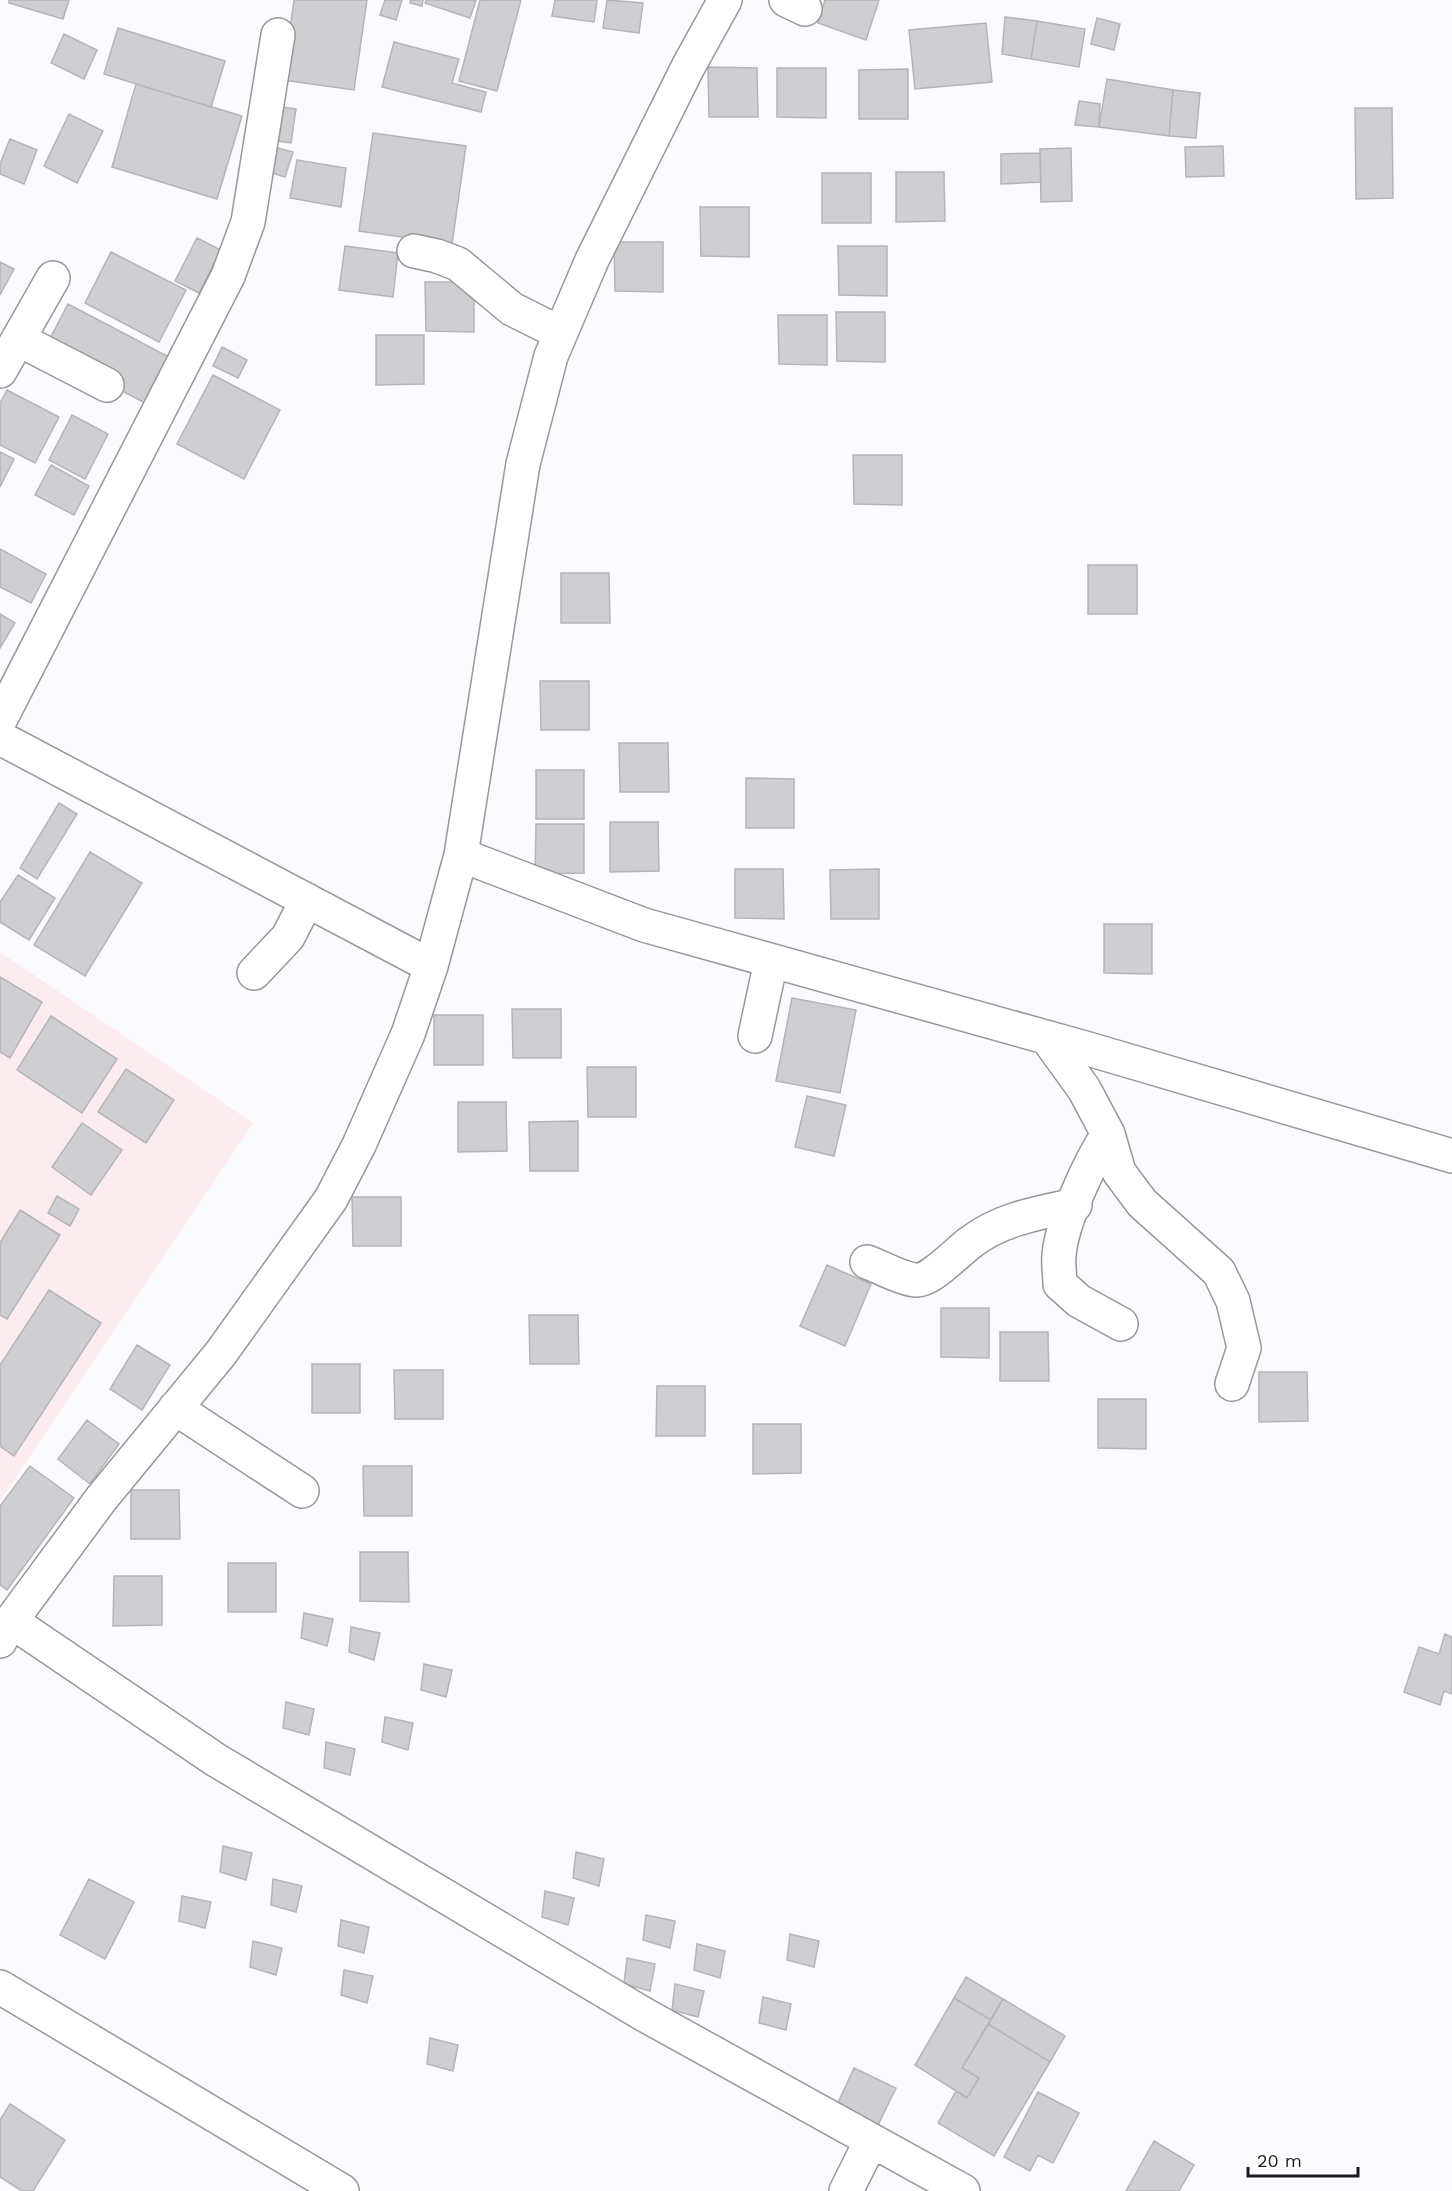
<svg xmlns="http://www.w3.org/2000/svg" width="1452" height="2191" font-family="'Work Sans',sans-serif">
  <rect width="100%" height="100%" fill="#fafaff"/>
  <path fill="#fcecef" d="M0 952 253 1123 0 1501Z"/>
  <path fill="#ceced3" stroke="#b4b4b9" stroke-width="1.5" d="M9 0H69L63 19 9 3Z
    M294 0H367L354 90 283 80Z
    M385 0H402L396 20 380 15Z
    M411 0H423L422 6 410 3Z
    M426 0H476L470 18 425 3Z
    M480 0H521L497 91 459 81Z
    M555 0H597L594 22 552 16Z
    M607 0 643 3 639 33 603 28Z
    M825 0H879L866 40 818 23Z
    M1005 17 1037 21 1031 59 1002 54Z
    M1097 18 1120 24 1114 50 1091 44Z
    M1037 21 1085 29 1079 67 1031 59Z
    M986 23 992 82 915 89 909 30Z
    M118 28 225 61 211 107 104 74Z
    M64 34 97 50 84 79 51 63Z
    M394 42 459 59 452 83 486 92 481 112 382 87Z
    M708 67 757 68 758 117H709Z
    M777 68H826V118L777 117Z
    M908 69V119H859V70Z
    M1107 79 1173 90 1169 136 1099 127Z
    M136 84 242 116 217 199 112 167Z
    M1173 90 1200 93 1196 138 1169 136Z
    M1079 101 1100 104 1099 127 1075 125Z
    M274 106 296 109 291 143 270 140Z
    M1355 108H1392L1393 198 1356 199Z
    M69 114 103 131 77 183 44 166Z
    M373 133 466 146 452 244 359 231Z
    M10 139 37 150 24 184 0 174V164Z
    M270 146 293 152 285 177 263 170Z
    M1223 146 1224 176 1186 177 1185 147Z
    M1071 148 1072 201 1041 202 1040 149Z
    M1040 153 1041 182 1001 184V154Z
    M297 160 346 168 341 207 290 198Z
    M896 172H944L945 221 896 222Z
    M822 173H871V223H822Z
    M700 207H749V257L701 256Z
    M197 238 221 250 199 293 175 281Z
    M614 242H663V292L615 291Z
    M345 246 398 253 393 297 339 290Z
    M838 246H887V296L839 295Z
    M111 252 186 290 159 342 85 303Z
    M0 262 14 269 0 295Z
    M425 282H474V332L426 331Z
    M68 304 169 357 145 403 44 350Z
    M836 312H885V362L837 361Z
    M778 315H827V365L779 364Z
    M376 335H424V384L376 385Z
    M222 347 247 360 238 378 213 366Z
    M213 375 280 410 244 479 177 444Z
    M7 390 59 417 35 463 0 445V403Z
    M72 415 108 434 85 479 49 460Z
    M0 452 14 459 0 487Z
    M853 455H902V505L854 504Z
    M51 465 89 486 74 515 35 495Z
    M0 549 46 574 31 603 0 587Z
    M1088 565H1137V614H1088Z
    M561 573H609L610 623H561Z
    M0 614 15 623 0 648Z
    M540 681H589V730H541Z
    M619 743H668L669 792H620Z
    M536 770H584V819H536Z
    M746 778 794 779V828H746Z
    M59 803 77 814 37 879 20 868Z
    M610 822H658L659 871 610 872Z
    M536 824H584V873L535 874Z
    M90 852 142 883 85 976 34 945Z
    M735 869H783L784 919 735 918Z
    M879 869V919H831L830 870Z
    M18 875 55 898 29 940 0 922V902Z
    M1104 924H1152V974L1104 973Z
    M0 977 42 1002 10 1058 0 1052Z
    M792 998 856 1010 840 1093 776 1081Z
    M512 1009H561V1058H513Z
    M434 1015H483V1065H434Z
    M51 1016 117 1059 82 1113 17 1070Z
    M587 1067H636V1117H588Z
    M126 1069 174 1100 146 1143 98 1112Z
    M807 1096 846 1105 834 1156 795 1147Z
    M458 1102H506L507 1151 458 1152Z
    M578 1121V1171H530L529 1122Z
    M82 1123 122 1150 91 1195 52 1167Z
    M57 1196 79 1209 70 1226 48 1213Z
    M352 1197H401V1246H353Z
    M20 1210 60 1235 7 1319 0 1315V1243Z
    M827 1265 871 1284 845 1346 800 1326Z
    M49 1290 101 1323 14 1456 0 1446V1365Z
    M941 1308H989V1358L941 1357Z
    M529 1315H578L579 1364H530Z
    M1000 1332H1048L1049 1381H1000Z
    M137 1345 170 1365 142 1410 110 1389Z
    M312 1364H360V1413H312Z
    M394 1370H443V1419H395Z
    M1259 1372H1307L1308 1421 1259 1422Z
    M657 1386H705V1436H656Z
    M1098 1399H1146V1449L1098 1448Z
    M87 1420 119 1444 90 1484 58 1459Z
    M753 1424H801V1473L753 1474Z
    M30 1466 74 1498 7 1590 0 1585V1506Z
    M363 1466H412V1516H364Z
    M131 1490H179L180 1539H131Z
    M360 1552H408L409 1602 360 1601Z
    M228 1563H276V1612H228Z
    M114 1576H162V1625L113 1626Z
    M304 1613 333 1619 327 1646 301 1638Z
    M351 1627 380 1633 374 1660 349 1652Z
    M1445 1634 1452 1637V1694L1444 1691 1440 1705 1404 1692 1419 1647 1439 1654Z
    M424 1664 452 1670 446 1697 421 1690Z
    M286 1702 314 1709 309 1735 283 1728Z
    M385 1717 413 1723 408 1750 382 1742Z
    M326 1742 355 1749 350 1775 324 1768Z
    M223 1846 252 1853 246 1880 220 1872Z
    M576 1852 604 1859 599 1886 573 1878Z
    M89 1879 134 1902 105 1959 60 1935Z
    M273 1879 302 1886 296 1912 271 1905Z
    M545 1891 574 1898 568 1925 542 1917Z
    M182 1896 211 1902 205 1928 179 1921Z
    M646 1915 675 1921 670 1948 643 1940Z
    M341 1920 369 1927 364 1953 338 1946Z
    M790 1934 819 1941 814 1967 787 1960Z
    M253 1941 282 1948 276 1975 250 1967Z
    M697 1944 725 1951 720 1978 694 1970Z
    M627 1958 655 1964 650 1991 624 1984Z
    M344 1970 373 1976 367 2003 341 1995Z
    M966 1977 1003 1999 991 2020 954 1998Z
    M675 1984 704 1991 698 2017 672 2010Z
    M763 1997 791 2004 786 2030 759 2023Z
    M954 1998 991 2020 962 2068 979 2078 967 2098 915 2065Z
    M1003 1999 1065 2036 1050 2062 988 2024Z
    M988 2024 1050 2062 994 2156 938 2123 956 2091 967 2098 979 2078 962 2068Z
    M430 2038 458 2045 453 2071 427 2064Z
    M854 2068 896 2088 878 2125 837 2105Z
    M1038 2092 1079 2113 1053 2163 1038 2155 1030 2171 1004 2157Z
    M10 2104 65 2140 33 2191H22L0 2177V2120Z
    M1154 2141 1194 2165 1179 2191H1126Z"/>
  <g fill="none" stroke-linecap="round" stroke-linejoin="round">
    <g stroke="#97979c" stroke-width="36">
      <path id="minor" d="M786 0 805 9
        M414 251 437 256 458 264 512 309 560 333
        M18 339 107 385
        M0 371 53 278
        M0 720 228 276 248 222 278 35
        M0 738 431 966
        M461 855 644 925 1085 1048 1452 1156
        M254 973 288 937 307 900
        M755 1036 771 961
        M1047 1038 1084 1089 1108 1134 1119 1172 1142 1203 1219 1272 1233 1301 1244 1348 1232 1384
        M1108 1134C1090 1162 1061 1223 1059 1256 1058 1265 1060 1275 1060 1284L1079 1301 1121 1324
        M867 1262C881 1267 899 1278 915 1280 930 1282 957 1252 971 1242 1001 1219 1038 1213 1075 1205
        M175 1408 302 1491
        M11 1621 101 1499 221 1353 331 1199 359 1145 408 1034 431 966 461 855 523 464 551 356 592 260 688 67 725 0
        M0 1641 11 1621 216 1760 645 2015 963 2191
        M0 1987 342 2191
        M846 2191 871 2141"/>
    </g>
    <use href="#minor" stroke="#fff" stroke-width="33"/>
  </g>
  <path d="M1248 2167v9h110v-9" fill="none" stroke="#1c1c1e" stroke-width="3"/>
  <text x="1257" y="2167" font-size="18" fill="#1c1c1e" stroke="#ffffff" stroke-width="4.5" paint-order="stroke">20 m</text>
</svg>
